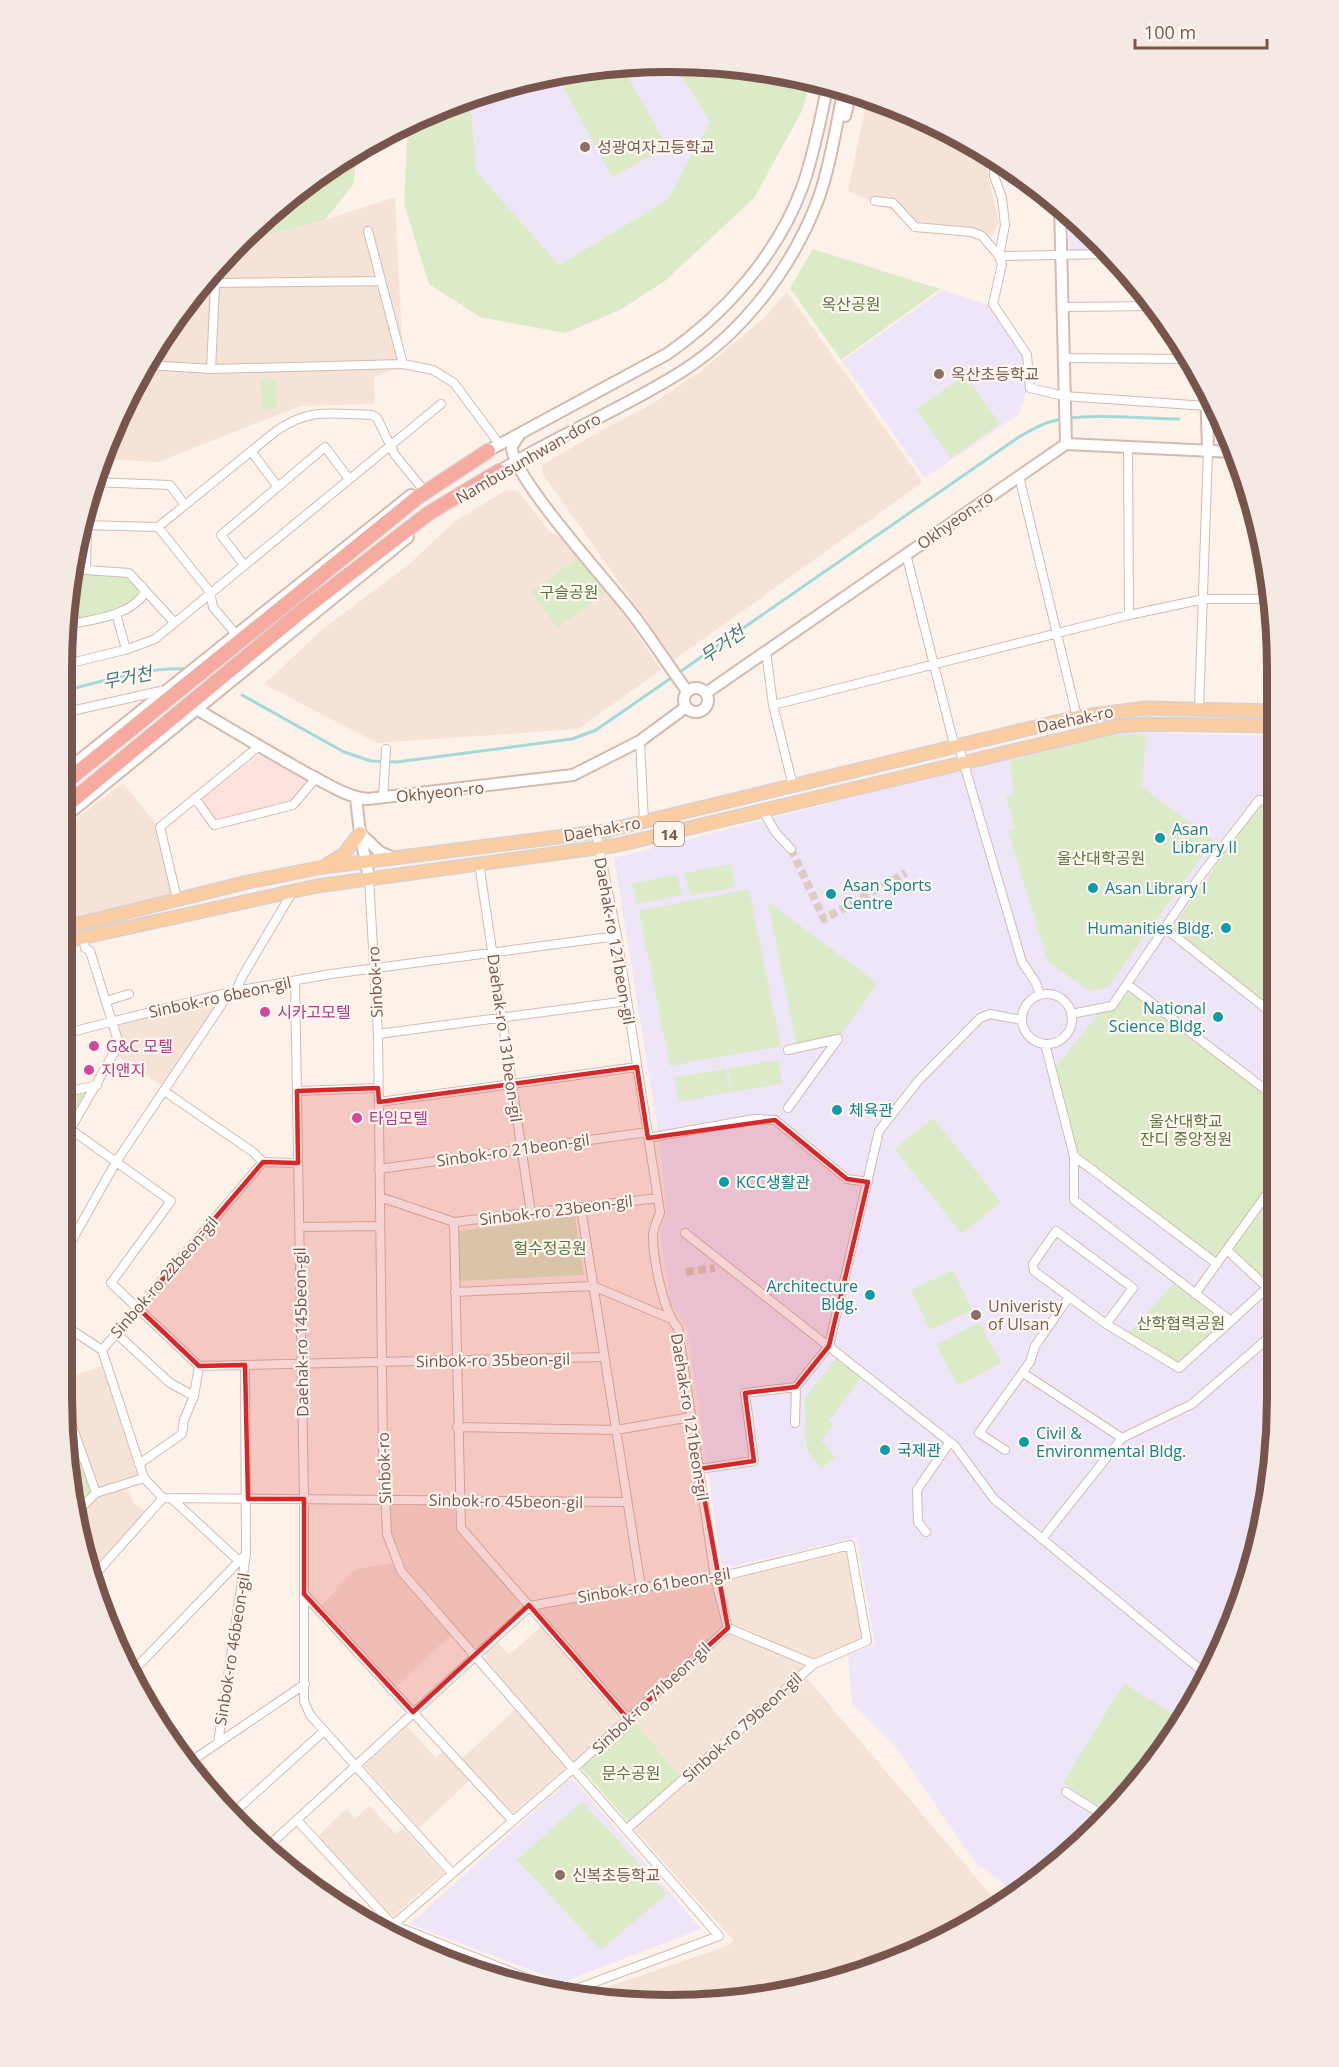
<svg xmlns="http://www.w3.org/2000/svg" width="1339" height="2067" font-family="'Open Sans','Noto Sans KR',sans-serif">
  <rect width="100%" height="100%" fill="#fdf2e9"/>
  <path fill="#f5e3d7" d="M868 95 973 143 990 155 987 172 999 222 991 238 980 231 919 222 848 191Z
    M395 197 403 364 374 378 375 404 300 406 158 462 100 459 124 401 212 269 241 242 325 220Z
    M787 292 923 482 674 660 542 473V465L600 431 647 407 698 373 762 320Z
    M506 490 518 491 549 531 565 540 615 601 661 670 578 729 377 743 264 684 324 628 406 567 454 522Z
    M123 783 157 825 173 895 67 920V826Z
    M230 992 165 1088 114 1054 119 1044 112 1022Z
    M102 1366 138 1476 97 1488 67 1400V1378Z
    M127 1487 134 1503 146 1511 90 1575 76 1517 96 1496Z
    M390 1504 454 1507 456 1528 518 1600 521 1606 479 1646H473L406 1569 391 1531Z
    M847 1548 863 1638 810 1660 681 1778 533 1607 721 1580Z
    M391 1563 451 1635 396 1687 322 1605 354 1570Z
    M542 1625 623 1716 577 1761 572 1763 485 1663 486 1653 497 1641 509 1655Z
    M806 1677 1000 1906 902 1959 827 1985 749 2000 630 2004 583 1995 722 1948 734 1941 634 1829Z
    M515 1710 568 1766 513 1813 461 1759Z
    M407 1726 435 1757 443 1751 470 1780 419 1828 364 1766Z
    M369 1805 396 1834 404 1828 444 1873 393 1916 317 1837 346 1809 355 1819Z
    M390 1933 513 1979 526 1983 474 1973 387 1934Z"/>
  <path fill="#fde2dd" d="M266 752 311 779 290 803 216 822 200 800 261 753Z"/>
  <path fill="#efe5f9" d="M629 63 675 64 710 122 667 200 559 265 476 171 470 98 512 82Z
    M1068 211 1070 212 1106 250 1070 252Z
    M943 290 991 306 1024 356 1028 387 1019 414 925 478 842 361Z
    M1148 730 1177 734 1276 736 1272 1477 1231 1630 1175 1735 1127 1798 1019 1893 1011 1890 975 1862 896 1748 852 1703 848 1656 875 1644 856 1538 722 1569 687 1328 671 1303 660 1233 667 1211 657 1124 614 858 1110 732Z
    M569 1780 576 1782 701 1929 563 1982 410 1924Z"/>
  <path fill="#dbebc7" d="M621 64 667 147 612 177 557 75Z
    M687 65 749 67 809 81 803 109 754 198 665 281 618 311 565 333 480 317 429 284 404 204 408 122 470 98 476 171 559 265 667 200 710 122 678 70Z
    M358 150 353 185 325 220 241 242 299 187Z
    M813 249 940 289 841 360 790 288Z
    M965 375 1000 424 951 458 916 409Z
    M276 379 277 408 263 410 260 380Z
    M581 556 606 592 557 628 531 592Z
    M72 569 129 573 145 593 137 604 67 626V590Z
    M1146 734 1142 787 1214 840 1108 987 1091 992 1048 962 1008 831 1015 829 1006 796 1011 797 1014 789 1009 761 1109 735Z
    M1261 803 1275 805 1274 1010 1172 928Z
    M731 864 736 887 690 896 685 873Z
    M677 875 682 895 636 904 632 883Z
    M749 889 781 1046 670 1066 639 911Z
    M768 902 875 981 876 986 838 1039 797 1048Z
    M1127 984 1274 1096V1184L1217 1264 1074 1156 1052 1071 1096 1017 1094 1009 1112 1006Z
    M778 1060 782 1084 732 1092 728 1068Z
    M726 1069 731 1092 679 1102 674 1077Z
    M97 1085 67 1135V1092Z
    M933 1118 1001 1202 962 1234 894 1149Z
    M1274 1187 1273 1291 1229 1250Z
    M575 1216 584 1275 460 1281 459 1231Z
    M953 1270 972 1310 930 1330 911 1290Z
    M1177 1280 1231 1321 1179 1368 1126 1336Z
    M979 1322 1001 1363 958 1386 936 1345Z
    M839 1354 864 1374 829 1421 833 1425 822 1441 836 1458 821 1468 807 1451 805 1398Z
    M72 1436 92 1493 75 1511 67 1477V1438Z
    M1124 1683 1183 1721C1165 1754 1138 1788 1110 1813L1063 1783Z
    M633 1720 681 1778 633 1821 628 1822 581 1768Z
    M582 1801 667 1894 601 1950 517 1860Z"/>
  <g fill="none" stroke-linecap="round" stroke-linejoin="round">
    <path stroke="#a3d9d9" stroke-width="3" d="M67 690C107 680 146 667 188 669
      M242 695 344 752 371 761 397 762 572 739 596 730 1019 437C1029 431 1041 424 1053 421 1086 412 1144 419 1179 419"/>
    <path stroke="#dccbc2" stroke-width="8" stroke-dasharray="8 4" stroke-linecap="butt" d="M791 849 824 919 906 873
      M686 1272 715 1268"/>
    <g stroke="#d2bbb1" stroke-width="10">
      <path id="street" d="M659 65 661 64
        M995 158 994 176 1002 198 1005 225 999 256 1002 264 993 304 1027 355 1030 388 1064 396 1206 406
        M875 201 893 203 915 227 972 232 982 236 999 256
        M368 231 403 364
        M999 256 1109 254
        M215 283 381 281
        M1062 307 1156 306
        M1063 358 1189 359
        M148 365 211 369 403 364 433 370 454 383 500 445
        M211 369 216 265
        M1128 448 1129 615
        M251 451 278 487
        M1019 476 1077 717
        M92 482 170 485 185 505
        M82 525 158 527 210 592 213 607 235 633
        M158 527 276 431C311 407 331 414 372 415L377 418 395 455 422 488
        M906 554 955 748
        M244 565 221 535 325 447 349 479
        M72 569 129 573 174 622
        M86 570 87 525
        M116 614 126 649
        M67 625C94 619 128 617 145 593L142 586
        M766 651 773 705 793 786
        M67 664 128 649 155 639 441 404
        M773 705 1129 615 1204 599H1271
        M1199 709 1208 450
        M67 712 165 690
        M640 741 644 822
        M959 747 1022 962 1036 983 1040 995
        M195 798 214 825 293 805 316 778
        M383 798 386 749
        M763 811 776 833 791 849
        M596 832 617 936 660 1212C658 1220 653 1228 653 1236 653 1259 663 1311 678 1328L715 1578 728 1628 814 1664
        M479 863 531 1213
        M369 878 378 1034 383 1452 387 1534 401 1571 719 1936 568 1992
        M177 899 160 827 258 747
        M1165 928 1274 1015
        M295 981 304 1499V1701L310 1715 452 1873
        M1127 984 1274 1096
        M236 991 242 977 293 891
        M1022 1019a25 25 0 1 1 50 0a25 25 0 1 1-50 0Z
        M106 1001 129 994
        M1071 1014 1112 1006 1198 879 1259 800 1275 802
        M67 1033 230 992 331 974 617 936
        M378 1034 627 1001
        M1045 1044 1074 1156V1200L1231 1321 1179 1368 1106 1324 1034 1271 1033 1264 1056 1231 1133 1288 1106 1324
        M788 1050 838 1039
        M164 1091 253 1152 263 1162
        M297 1091 378 1088
        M67 1092 97 1085
        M379 1102 637 1067
        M788 1108 838 1039
        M70 1129 171 1201 111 1283 199 1366 604 1357
        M67 1135 119 1044 90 951 85 948 83 937
        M648 1138 754 1119 775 1120 847 1179 868 1182
        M1074 1156 1217 1264
        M379 1169 648 1132
        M380 1197 454 1222 658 1198
        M581 1208 641 1587
        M454 1222 461 1528 628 1719
        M299 1227 380 1226
        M685 1233 955 1446 994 1499 1207 1675
        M67 1249 116 1162 230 992
        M1227 1250 1273 1293
        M455 1292 593 1286 669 1318
        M1195 1294 1274 1184
        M1231 1321 1267 1288
        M67 1327 102 1350
        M116 1333 170 1383 194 1396
        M1023 1373 1122 1438
        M67 1412 96 1493 144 1478
        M795 1423 796 1387
        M457 1427 616 1430 691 1417
        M1005 1450 979 1433 1030 1362 1035 1346 1069 1297
        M139 1464 182 1434 184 1420 194 1396 199 1366
        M699 1469 754 1461 745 1393 796 1387 829 1346 879 1131 918 1081 980 1018 990 1014 1022 1020
        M163 1498 144 1478 102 1350 263 1162 298 1163
        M171 1498 239 1561
        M75 1514 96 1493
        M926 1532 918 1522 917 1490 950 1442
        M1042 1539 1122 1438 1192 1404 1273 1334
        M91 1579 163 1498 627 1502
        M304 1594 512 1820
        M133 1671 246 1554
        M218 1743 246 1554 245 1365
        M187 1764 305 1684
        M1066 1792 1106 1817
        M230 1816 324 1731
        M297 1820 393 1925 557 1990
        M265 1849 530 1606 607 1592 715 1578 850 1545 867 1641 814 1664 627 1829
        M376 1929 393 1925 574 1768 728 1628"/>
    </g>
    <g stroke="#d5baae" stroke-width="14">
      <path id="secondary" d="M845 116 851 91
        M1060 205 1066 444
        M1206 386 1208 450
        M518 437 512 446C509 474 609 583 631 612 651 638 668 665 687 691
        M482 454 667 354C725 314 777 255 802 188 814 155 820 120 828 85
        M493 475C553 437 621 410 681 372 743 333 792 268 818 200 831 164 836 125 844 89
        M684 700a12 12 0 1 1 24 0a12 12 0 1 1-24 0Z
        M706 693 1066 444 1234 452
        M198 710C235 732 271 753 308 774 328 784 346 797 368 799L573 775 640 741 686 707
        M67 770 411 495
        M356 798 360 833 369 878
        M67 815 408 537
        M360 833 380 852 394 858"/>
    </g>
    <g stroke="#d9cfcd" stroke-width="15">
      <path id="primary" d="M326 865 343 855 360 833
        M67 927 248 882 323 867 605 831 1077 717 1146 708 1276 711
        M67 941 317 886 618 845 1118 726 1147 724 1276 726"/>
    </g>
    <g stroke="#d9cfcd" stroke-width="16">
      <path id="highway" d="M67 781 418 497 488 451
        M67 805 303 610 429 513 499 471"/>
    </g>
    <use href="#street" stroke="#fff" stroke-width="8"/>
    <use href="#secondary" stroke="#fff" stroke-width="10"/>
    <use href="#primary" stroke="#fbcda2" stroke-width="12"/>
    <use href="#highway" stroke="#f7aaa0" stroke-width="14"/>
  </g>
  <path fill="#d62828" fill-opacity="0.2" stroke="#d62828" stroke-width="4.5" stroke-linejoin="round" d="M637 1067 648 1138 775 1120 847 1179 868 1182 829 1346 796 1387 745 1393 754 1461 699 1469 728 1628 628 1719 529 1605 413 1712 304 1594V1499H248L245 1365 199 1366 138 1308 263 1162 298 1163 297 1091 378 1088 379 1102Z"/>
  <g fill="#8d6e63" stroke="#fff7f0" stroke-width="2">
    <circle cx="585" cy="147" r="6"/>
    <circle cx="939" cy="374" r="6"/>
    <circle cx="976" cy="1315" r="6"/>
    <circle cx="560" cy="1875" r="6"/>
  </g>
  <g fill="#0f9aa8" stroke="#fff7f0" stroke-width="2">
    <circle cx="1160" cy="838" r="6"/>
    <circle cx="1093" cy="888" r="6"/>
    <circle cx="831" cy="894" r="6"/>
    <circle cx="1226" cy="928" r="6"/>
    <circle cx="1218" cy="1017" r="6"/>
    <circle cx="837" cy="1110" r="6"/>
    <circle cx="724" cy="1182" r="6"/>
    <circle cx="870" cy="1295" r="6"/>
    <circle cx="1024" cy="1442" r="6"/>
    <circle cx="885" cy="1450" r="6"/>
  </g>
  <g fill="#d1479c" stroke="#fff7f0" stroke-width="2">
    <circle cx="265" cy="1012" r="6"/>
    <circle cx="94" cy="1046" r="6"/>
    <circle cx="89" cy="1070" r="6"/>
    <circle cx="357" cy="1118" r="6"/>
  </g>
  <g text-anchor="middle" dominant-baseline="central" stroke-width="4.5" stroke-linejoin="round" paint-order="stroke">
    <rect fill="#fff7f0" stroke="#a0867d" stroke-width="1.5" x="654" y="822" width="30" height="24" rx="4.5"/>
    <g font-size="15" font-weight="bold" fill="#78554c">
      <text x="669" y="834">14</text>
    </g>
    <g font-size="16" fill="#785e54" stroke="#fff7f0" text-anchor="start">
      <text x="597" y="147">성광여자고등학교</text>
      <text x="951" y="374">옥산초등학교</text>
      <text x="988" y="1306">Univeristy<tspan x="988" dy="18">of Ulsan</tspan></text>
      <text x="572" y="1875">신복초등학교</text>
    </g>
    <g font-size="16" fill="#597841" stroke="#fff7f0">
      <text x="851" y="304">옥산공원</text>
      <text x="569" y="592">구슬공원</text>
      <text x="1101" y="858">울산대학공원</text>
      <text x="1186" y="1121">울산대학교<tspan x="1186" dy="18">잔디 중앙정원</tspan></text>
      <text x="550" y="1248">헐수정공원</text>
      <text x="1181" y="1323">산학협력공원</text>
      <text x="631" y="1773">문수공원</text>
    </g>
    <g font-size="16" fill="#78554c" stroke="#fff7f0">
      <text transform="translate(528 458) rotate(-30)">Nambusunhwan-doro</text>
      <text transform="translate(955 520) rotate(-35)">Okhyeon-ro</text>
      <text transform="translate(1075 719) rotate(-12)">Daehak-ro</text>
      <text transform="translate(440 792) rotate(-6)">Okhyeon-ro</text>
      <text transform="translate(602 829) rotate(-10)">Daehak-ro</text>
      <text transform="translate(615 941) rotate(80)">Daehak-ro 121beon-gil</text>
      <text transform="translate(375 982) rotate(-93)">Sinbok-ro</text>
      <text transform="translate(220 997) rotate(-12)">Sinbok-ro 6beon-gil</text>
      <text transform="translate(505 1038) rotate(82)">Daehak-ro 131beon-gil</text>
      <text transform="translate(513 1150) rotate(-8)">Sinbok-ro 21beon-gil</text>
      <text transform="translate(556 1210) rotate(-7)">Sinbok-ro 23beon-gil</text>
      <text transform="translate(164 1277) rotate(-49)">Sinbok-ro 22beon-gil</text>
      <text transform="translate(301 1332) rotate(-91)">Daehak-ro 145beon-gil</text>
      <text transform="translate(493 1360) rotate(-1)">Sinbok-ro 35beon-gil</text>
      <text transform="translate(690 1417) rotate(81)">Daehak-ro 121beon-gil</text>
      <text transform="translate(384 1468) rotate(-92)">Sinbok-ro</text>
      <text transform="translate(506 1501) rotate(1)">Sinbok-ro 45beon-gil</text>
      <text transform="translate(654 1585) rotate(-9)">Sinbok-ro 61beon-gil</text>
      <text transform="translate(232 1649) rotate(-81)">Sinbok-ro 46beon-gil</text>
      <text transform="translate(651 1698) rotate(-43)">Sinbok-ro 71beon-gil</text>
      <text transform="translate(742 1727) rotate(-42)">Sinbok-ro 79beon-gil</text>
    </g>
    <g font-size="16" fill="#0d838f" stroke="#fff7f0" text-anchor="start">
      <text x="1172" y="829">Asan<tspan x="1172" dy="18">Library II</tspan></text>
      <text x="843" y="885">Asan Sports<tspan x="843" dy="18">Centre</tspan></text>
      <text x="1105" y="888">Asan Library I</text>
      <text x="1214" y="928" text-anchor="end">Humanities Bldg.</text>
      <text x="1206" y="1008" text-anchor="end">National<tspan x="1206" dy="18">Science Bldg.</tspan></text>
      <text x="849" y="1110">체육관</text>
      <text x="736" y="1182">KCC생활관</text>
      <text x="858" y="1286" text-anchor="end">Architecture<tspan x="858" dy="18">Bldg.</tspan></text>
      <text x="1036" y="1433">Civil &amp;<tspan x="1036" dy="18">Environmental Bldg.</tspan></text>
      <text x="897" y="1450">국제관</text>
    </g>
    <g font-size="16" fill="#b23c85" stroke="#fff7f0" text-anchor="start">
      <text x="277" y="1012">시카고모텔</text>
      <text x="106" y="1046">G&amp;C 모텔</text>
      <text x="101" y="1070">지앤지</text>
      <text x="369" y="1118">타임모텔</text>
    </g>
    <g font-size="18" font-style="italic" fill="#3f7c7d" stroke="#fff7f0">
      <text transform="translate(722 644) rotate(-35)">무거천</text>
      <text transform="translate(127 677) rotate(-11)">무거천</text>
    </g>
  </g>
  <path d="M0 0H1339V2067H0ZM669 72H670A597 597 0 0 1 1267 669V1398A597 597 0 0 1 670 1995H669A597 597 0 0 1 72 1398V669A597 597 0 0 1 669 72Z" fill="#f4eae3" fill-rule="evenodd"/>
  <path fill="none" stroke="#78554c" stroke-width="8" d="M669 72H670A597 597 0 0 1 1267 669V1398A597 597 0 0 1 670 1995H669A597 597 0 0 1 72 1398V669A597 597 0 0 1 669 72Z"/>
  <path d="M1135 39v9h132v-9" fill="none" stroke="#78554c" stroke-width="3"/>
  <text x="1144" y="39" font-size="18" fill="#78554c" stroke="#fff7f0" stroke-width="4.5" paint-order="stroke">100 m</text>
</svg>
